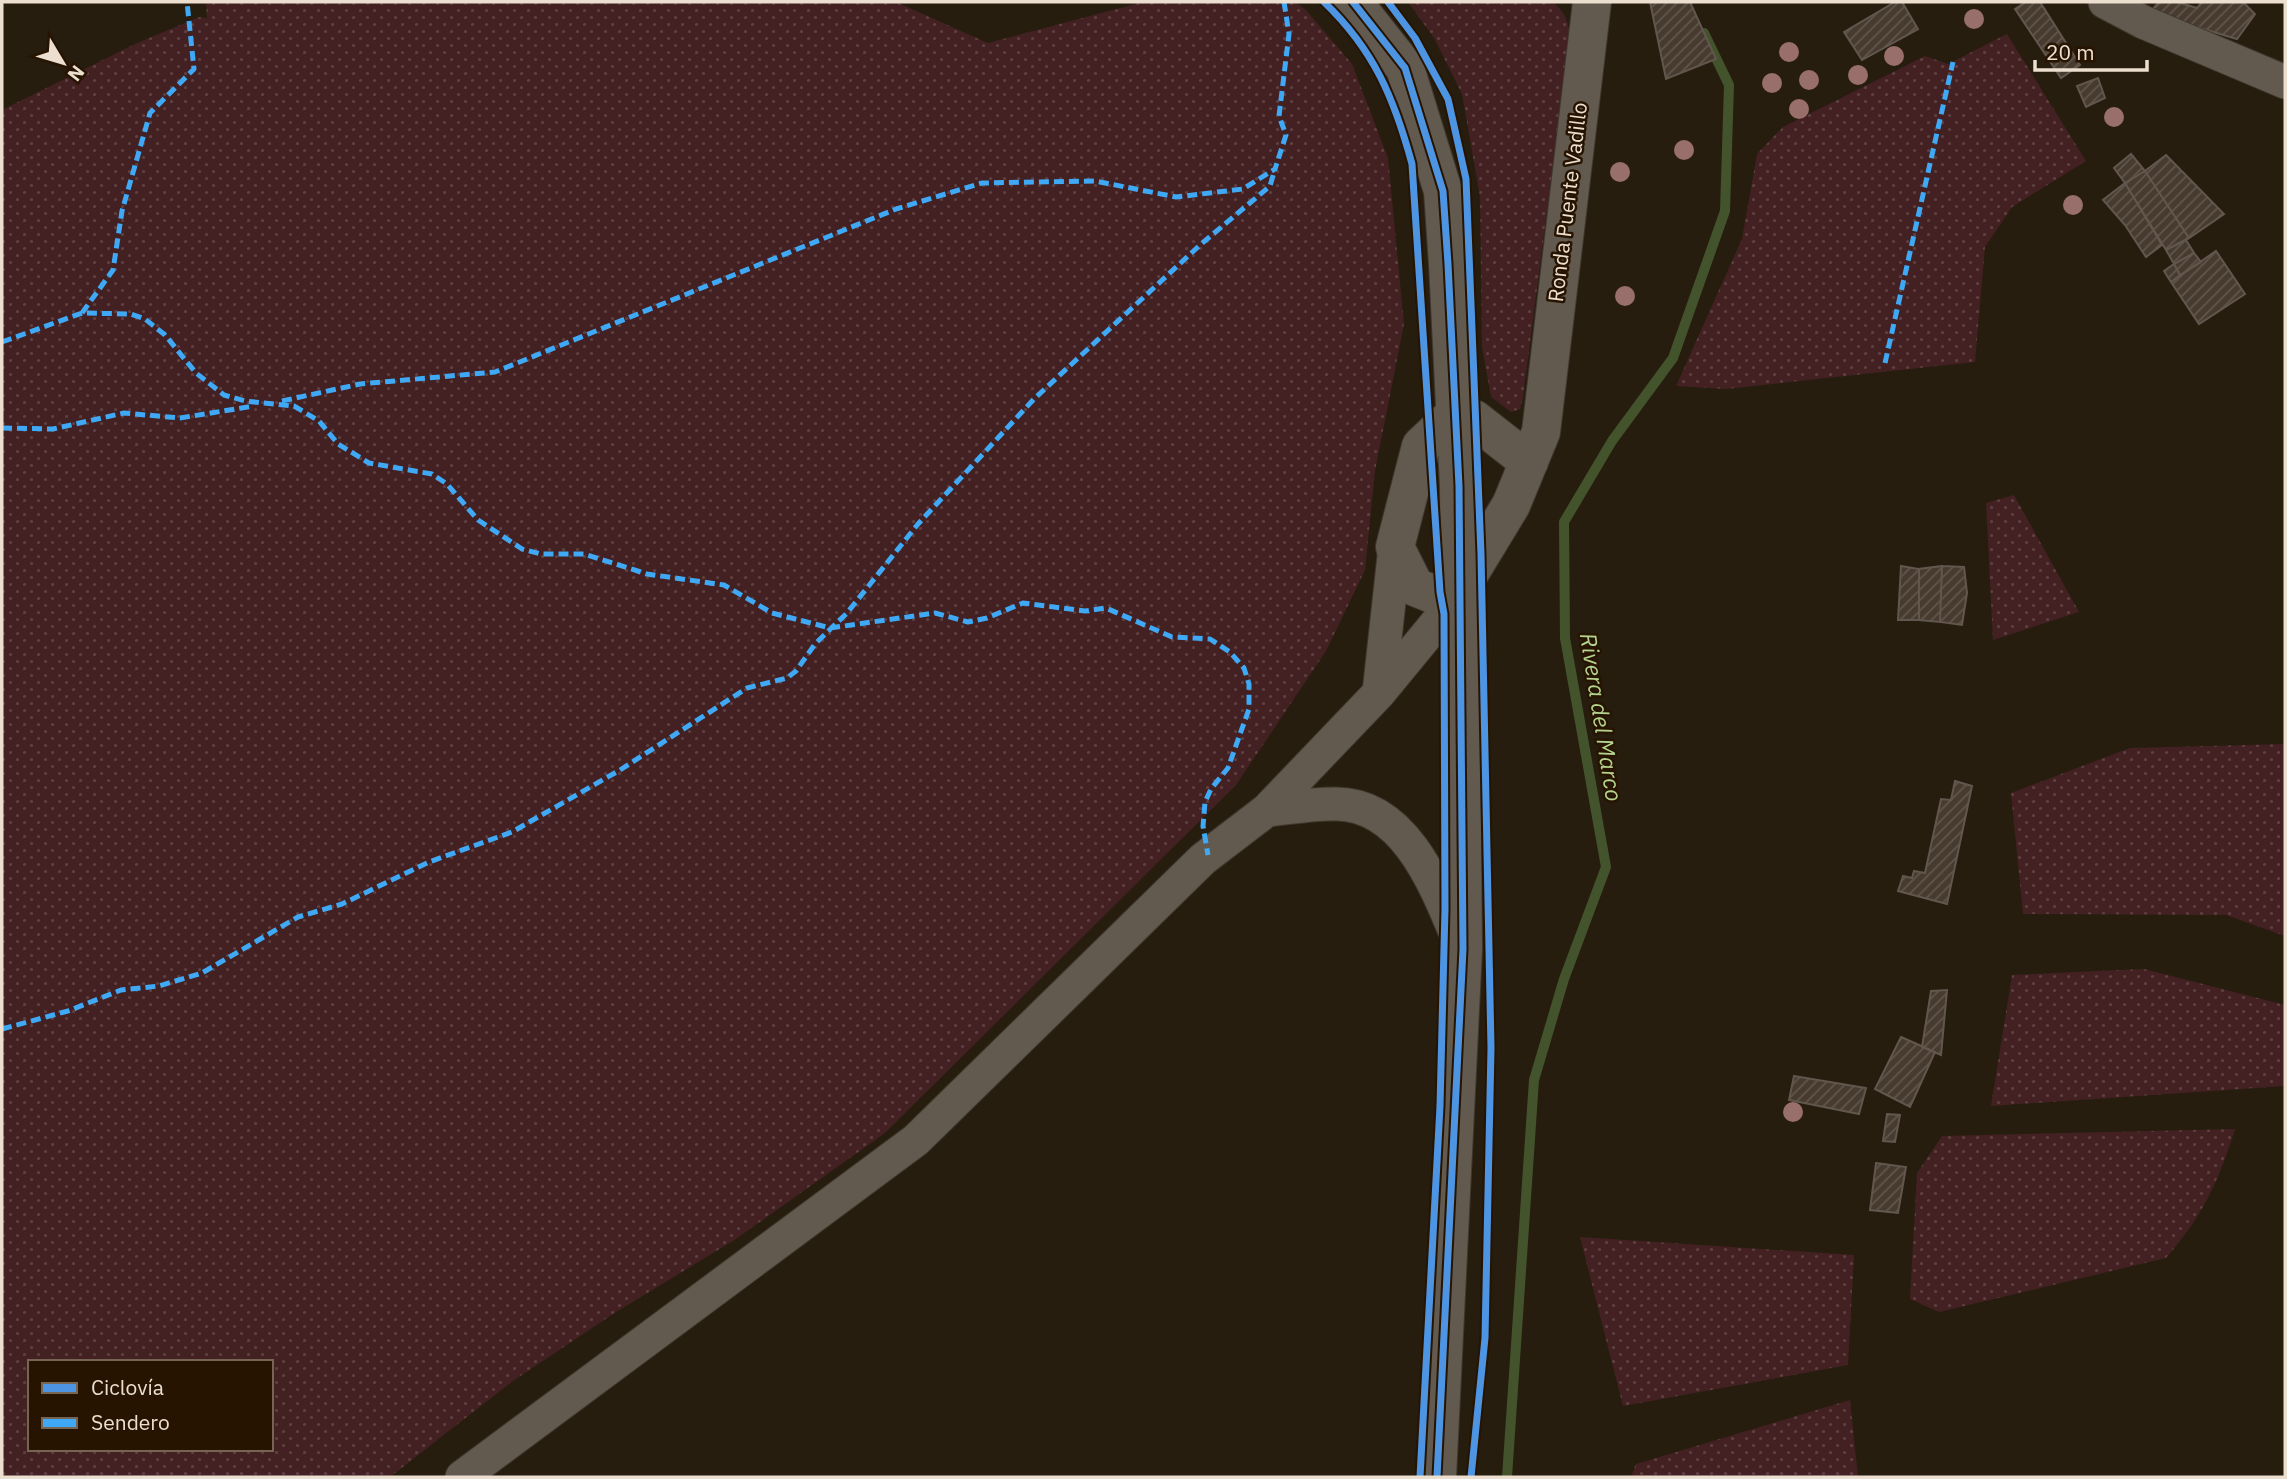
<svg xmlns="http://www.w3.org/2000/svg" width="2287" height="1479" font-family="'IBM Plex Sans',sans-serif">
  <defs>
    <pattern id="green-dots" width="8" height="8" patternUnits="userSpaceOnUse" patternTransform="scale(1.75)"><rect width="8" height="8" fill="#432022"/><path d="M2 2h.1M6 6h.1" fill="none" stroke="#5e4041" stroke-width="1.8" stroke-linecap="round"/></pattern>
    <pattern id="building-hatch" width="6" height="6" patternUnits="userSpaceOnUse" patternTransform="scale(1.75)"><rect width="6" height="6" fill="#473a2f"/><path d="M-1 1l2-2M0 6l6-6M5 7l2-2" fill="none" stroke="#62564c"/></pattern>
  </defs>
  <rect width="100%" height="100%" fill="#261d0e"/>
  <path fill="url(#green-dots)" fill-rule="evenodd" d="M206 2H896L988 43 1143 2H1295L1305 9 1352 64 1388 158 1404 324 1375 471 1365 570 1326 651 1236 785 885 1133 736 1239 613 1314 513 1381 390 1477H2V110L135 44 199 17 207 18ZM30 1362H271V1449H30Z
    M1408 2H1553C1564 11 1567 19 1570 33L1523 397 1520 409 1511 412 1491 397 1482 347 1480 197 1462 94 1434 38Z
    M2007 34 2086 161 2012 207 1985 247 1975 362 1726 389 1676 386 1742 239 1757 154 1783 127 1925 56 1948 64Z
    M2014 495 2079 612 1993 640 1986 503Z
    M2285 744V936L2226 915 2023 914 2011 793 2130 748Z
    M2144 969 2285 1005V1086L1991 1106 2012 975Z
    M2235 1129C2218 1183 2203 1215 2166 1258L1939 1312 1910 1299 1917 1173 1942 1136Z
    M1580 1237 1854 1255 1848 1365 1623 1406Z
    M1850 1400 1858 1477H1631L1636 1464Z"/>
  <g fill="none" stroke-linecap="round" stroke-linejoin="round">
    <path stroke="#43542c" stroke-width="10" d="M1507 1477 1534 1080 1564 979 1606 867 1565 638 1564 522 1612 441 1673 358 1725 211 1729 85 1704 33"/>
  </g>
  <path fill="url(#building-hatch)" stroke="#62574e" stroke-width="2" d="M1650 2H1690L1716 59 1666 79Z
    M1895 2H1902L1918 29 1862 60 1844 32Z
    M2026 2H2040L2080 65 2061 78 2015 9Z
    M2159 2H2177L2197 8 2202 2H2243L2255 14 2237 39 2149 13Z
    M2098 78 2105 98 2086 107 2077 86Z
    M2131 154 2145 171 2125 183 2114 168Z
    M2166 155 2224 214 2189 238 2145 171Z
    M2145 171 2189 238 2166 250 2125 183Z
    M2125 183 2162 245 2146 257 2125 225 2103 200Z
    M2125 183 2162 245 2146 257 2125 225 2103 200Z
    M2186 240 2194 253 2174 264 2166 250Z
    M2216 251 2245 294 2199 324 2171 282Z
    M2194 253 2201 262 2180 275 2174 264Z
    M2174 264 2180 275 2171 282 2164 271Z
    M1901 566 1919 569V620H1898Z
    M1942 566 1964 567 1967 593 1962 625 1940 622Z
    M1942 566 1940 622 1919 620V569Z
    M1955 781 1972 786 1947 904 1898 891 1903 876 1912 878 1914 871 1925 873 1941 799 1951 800Z
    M1947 990 1941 1055 1922 1047 1931 991Z
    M1901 1037 1935 1052 1910 1107 1875 1089Z
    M1794 1076 1866 1088 1859 1114 1789 1100Z
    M1887 1114 1900 1115 1895 1142 1883 1141Z
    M1876 1163 1906 1167 1898 1213 1870 1210Z"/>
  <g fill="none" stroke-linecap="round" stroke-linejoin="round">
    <g stroke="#3f382e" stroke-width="35">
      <path id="street" d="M2105 2 2143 22 2285 82
        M1379 693 1395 547
        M1267 810C1290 808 1314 803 1337 804 1408 805 1438 892 1461 946
        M462 1477 916 1140 1203 859 1267 810 1379 693 1444 614 1459 590"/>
    </g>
    <g stroke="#3f382e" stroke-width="40">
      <path id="secondary" d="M1353 2 1405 68 1443 191 1448 264 1459 486 1463 949 1437 1477
        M1455 414 1421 446 1395 547 1415 587 1430 593 1459 590
        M1455 414 1474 419 1529 462
        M1460 589 1511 505 1541 432 1592 2"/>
    </g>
    <use href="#street" stroke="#625a4f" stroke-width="33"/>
    <use href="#secondary" stroke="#625a4f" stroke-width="38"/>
    <path stroke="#3fa9f5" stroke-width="5" stroke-dasharray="10 5" stroke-linecap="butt" d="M82 313 113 270 122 211 150 113 194 69 187 2
      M2 342 82 313 131 314 145 319 165 335 196 373 224 395 245 401 294 406 319 421 338 444 369 463 432 474 447 484 478 520 522 549 541 554H584L647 574 724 585 772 613 830 628 935 613 968 622 987 618 1023 603 1085 611 1106 608 1172 637 1210 639 1230 652 1244 668 1249 684V709L1228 768 1211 789 1205 802 1203 826 1208 855
      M1885 363 1953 62
      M282 401 360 384 495 372 896 209 982 183 1095 181 1176 197 1243 189 1275 169 1286 135 1279 116 1289 34 1284 2
      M2 428 53 429 124 413 180 418 254 406
      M2 1029 68 1011 121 990 159 986 202 973 298 917 342 904 429 862 512 832 620 770 747 688 787 678 796 671 815 644 847 613 918 524 1034 399 1200 245 1270 186 1275 169"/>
    <g stroke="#271400" stroke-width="11">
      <path id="cycleway" d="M1324 2C1374 50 1394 98 1412 164L1440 592 1444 614 1445 909 1440 1106 1420 1477
        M1353 2 1405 68 1443 191 1448 264 1459 486 1463 949 1437 1477
        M1388 2 1415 38 1448 99 1466 179 1481 554 1491 1048 1485 1338 1471 1477"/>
    </g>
    <use href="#cycleway" stroke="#4d94e3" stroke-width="7"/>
  </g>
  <g fill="#986f6a">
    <circle cx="1974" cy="19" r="10"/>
    <circle cx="1789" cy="52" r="10"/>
    <circle cx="1894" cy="56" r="10"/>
    <circle cx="1858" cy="75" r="10"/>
    <circle cx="1809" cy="80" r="10"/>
    <circle cx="1772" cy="83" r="10"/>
    <circle cx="1799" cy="109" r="10"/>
    <circle cx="2114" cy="117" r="10"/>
    <circle cx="1684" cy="150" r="10"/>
    <circle cx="1620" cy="172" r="10"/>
    <circle cx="2073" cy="205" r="10"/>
    <circle cx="1625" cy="296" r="10"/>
    <circle cx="1793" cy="1112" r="10"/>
  </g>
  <g text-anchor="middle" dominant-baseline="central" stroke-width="5" stroke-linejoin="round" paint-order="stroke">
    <g font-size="21" fill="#ecdfd0" stroke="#271400">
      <text transform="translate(1567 202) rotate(-83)">Ronda Puente Vadillo</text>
    </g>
    <g font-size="23" font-style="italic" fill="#b3d38e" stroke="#271400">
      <text transform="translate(1602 717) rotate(81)">Rivera del Marco</text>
    </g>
  </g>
  <rect width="2287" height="1479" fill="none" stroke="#ecdfd0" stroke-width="7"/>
  <rect x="28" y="1360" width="245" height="91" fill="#271400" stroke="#766553" stroke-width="2"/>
  <rect x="42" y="1383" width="35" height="10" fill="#4d94e3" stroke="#766553" stroke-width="2"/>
  <text x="91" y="1395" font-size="21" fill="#ecdfd0">Ciclovía</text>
  <rect x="42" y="1418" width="35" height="10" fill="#3fa9f5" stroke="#766553" stroke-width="2"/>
  <text x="91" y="1430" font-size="21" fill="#ecdfd0">Sendero</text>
  <g transform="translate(63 63) rotate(128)" stroke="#271400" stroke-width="5" paint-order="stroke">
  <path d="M0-5L12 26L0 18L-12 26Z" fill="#ecdfd0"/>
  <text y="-10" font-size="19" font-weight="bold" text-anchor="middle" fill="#ecdfd0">N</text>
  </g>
  <path d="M2035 60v10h112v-10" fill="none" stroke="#ecdfd0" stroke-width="3.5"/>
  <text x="2046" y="60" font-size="21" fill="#ecdfd0" stroke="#271400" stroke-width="5" paint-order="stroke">20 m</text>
</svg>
